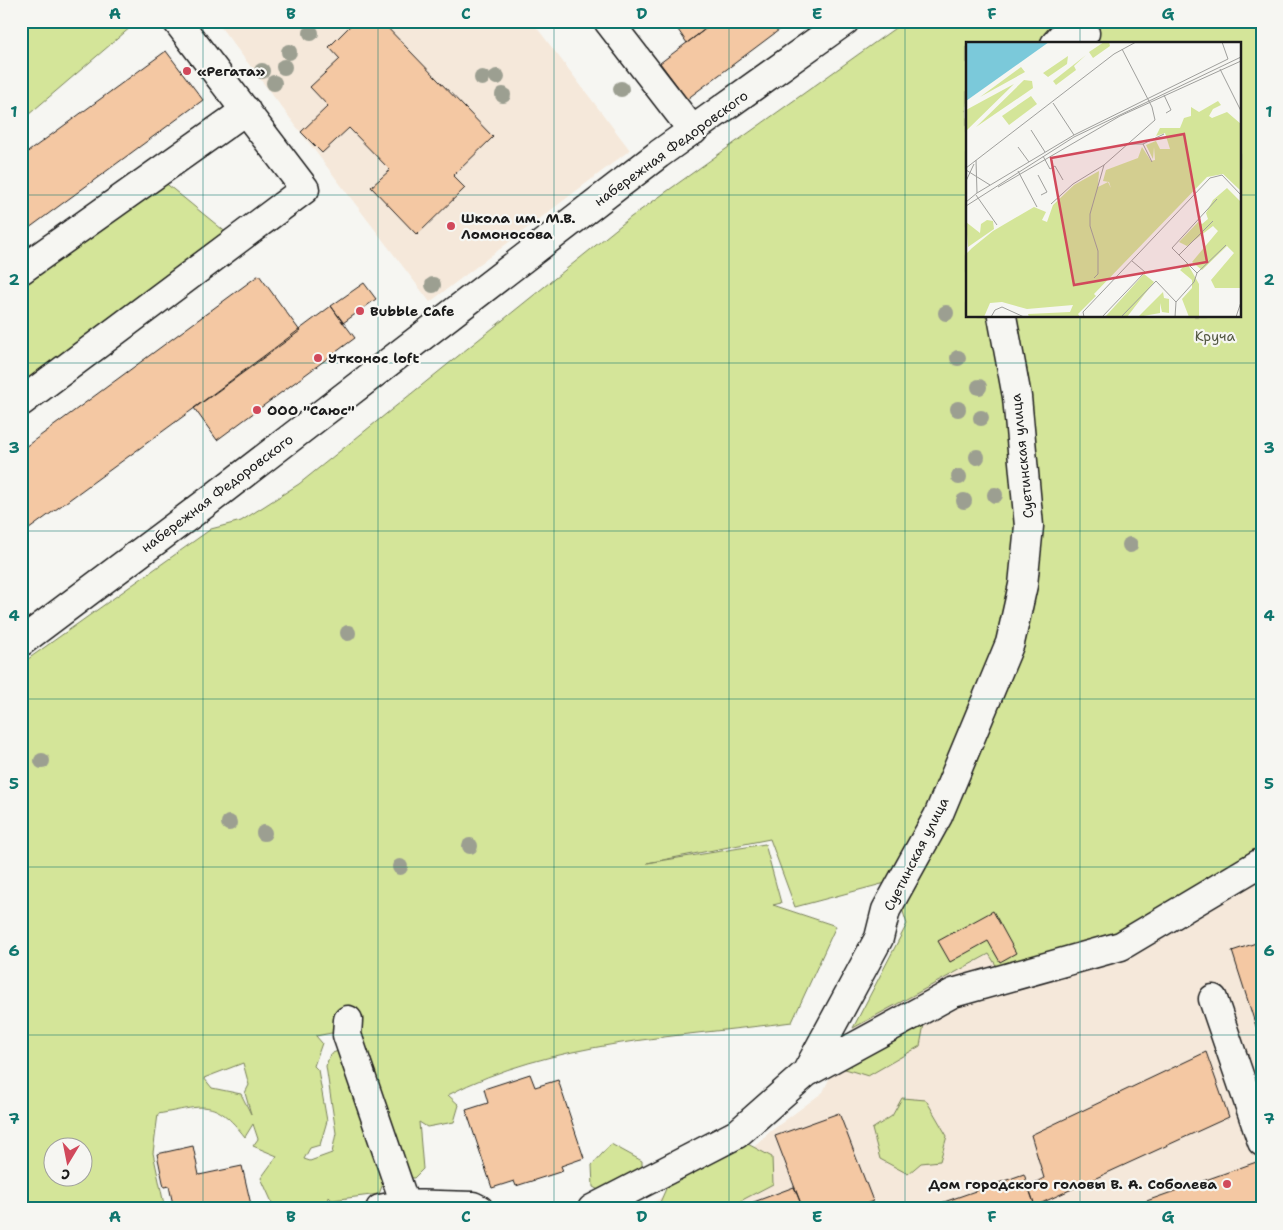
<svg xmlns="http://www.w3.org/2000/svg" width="1283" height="1230" font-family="'Shantell Sans',sans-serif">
  <rect width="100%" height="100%" fill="#f6f6f2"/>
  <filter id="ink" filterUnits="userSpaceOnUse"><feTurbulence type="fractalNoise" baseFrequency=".02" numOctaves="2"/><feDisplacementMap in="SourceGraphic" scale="10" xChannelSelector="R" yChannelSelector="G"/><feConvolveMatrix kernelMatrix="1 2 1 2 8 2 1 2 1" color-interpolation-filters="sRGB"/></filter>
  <g filter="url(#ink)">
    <path fill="#f5e8da" d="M216 21H538L534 24 630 150 430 302Z
      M1262 849V1209H639L745 1155 771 1131 823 1092 853 1028 990 954Z"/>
    <path fill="#d4e599" stroke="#78805a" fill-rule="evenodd" d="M21 21H138L21 121Z
      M905 21H1262V849L1111 935 999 970 989 954 853 1028 907 924 893 881 795 907 770 839 647 863 765 844 781 903 773 905 836 926 792 1022C679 1037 550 1041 448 1095L459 1105 454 1122 427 1127 419 1122 423 1169 414 1178 403 1177 352 1029 316 1036 322 1043 314 1066 318 1070 327 1121 320 1145 310 1148 304 1159 310 1161 332 1153 336 1133 326 1066 330 1054 338 1051 346 1056 386 1176 379 1194 332 1200 329 1197 327 1209H275L261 1178 277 1156 253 1146 258 1139 253 1124 245 1137C214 1097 204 1106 158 1114L153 1153 165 1209H21V664L211 529 241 521 299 484 631 217ZM967 44H1239V316H967ZM243 1063 249 1085 245 1093 251 1114 241 1094 212 1088 204 1078ZM52 1148H82V1178H52Z
      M163 181 228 234 21 384V258Z
      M924 1024 920 1046 868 1076 842 1068Z
      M902 1098 926 1100 947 1136 940 1161 921 1163 908 1174 880 1159 872 1129 892 1116Z
      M746 1143 772 1157 773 1184 725 1209H657L669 1182Z
      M611 1144 642 1161V1189L619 1201 593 1187 592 1165Z"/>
    <path fill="#f4c8a3" stroke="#1c1c1c" d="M355 21H381L493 137 453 176 465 188 417 235 371 187 390 170 349 128 322 153 301 132 328 106 310 87 340 59 329 47Z
      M672 21H716L687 43Z
      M716 21H791L687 99 660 63Z
      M166 51 203 100 21 234V157Z
      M259 275 300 331 21 535V450Z
      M364 283 376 299 343 323 331 306Z
      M331 306 355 338 217 440 194 408Z
      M993 911 1016 953 1000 962 988 941 950 962 938 941Z
      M1262 941V1045L1232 951Z
      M1206 1052 1229 1117 1035 1206 1028 1186 1044 1178 1031 1135Z
      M530 1074 535 1087 558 1080 584 1158 561 1166 563 1171 516 1186 514 1181 492 1188 466 1110 488 1103 484 1089Z
      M839 1113 873 1201 853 1209H803L775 1136Z
      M193 1146 199 1175 242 1166 252 1209H174L169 1186 164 1187 157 1154Z
      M1262 1160V1209H1124Z
      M1024 1174 1035 1206 1028 1209H924Z
      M794 1187 803 1209H735Z"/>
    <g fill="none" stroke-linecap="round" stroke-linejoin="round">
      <g stroke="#1c1c1c" stroke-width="31">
        <path id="minor" d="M608 21 693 131
          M1055 44 1063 35 1085 33
          M21 270 246 110
          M21 402 305 189 177 21
          M21 642 210 500 659 154 845 21
          M1213 999 1262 1142
          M348 1020 347 1035 405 1204
          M806 1073 953 993 1121 946 1262 862
          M380 1209 405 1204 473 1206 479 1209
          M592 1209 737 1134 806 1073 879 938 886 910 938 816 1010 643 1023 585 1029 526 1017 397 1002 316"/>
      </g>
      <use href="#minor" stroke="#f6f6f2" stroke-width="28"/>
    </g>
    <g fill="#9c9f91">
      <circle cx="311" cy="33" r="8"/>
      <circle cx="289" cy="52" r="8"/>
      <circle cx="284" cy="67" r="8"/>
      <circle cx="262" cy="71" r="8"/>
      <circle cx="497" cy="77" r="8"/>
      <circle cx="482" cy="78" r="8"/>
      <circle cx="274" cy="83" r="8"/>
      <circle cx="621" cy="89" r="8"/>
      <circle cx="503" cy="95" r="8"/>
      <circle cx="433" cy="285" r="8"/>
      <circle cx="946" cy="313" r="8"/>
      <circle cx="958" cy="358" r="8"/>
      <circle cx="979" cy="387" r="8"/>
      <circle cx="958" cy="409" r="8"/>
      <circle cx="981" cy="418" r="8"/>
      <circle cx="977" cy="457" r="8"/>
      <circle cx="959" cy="477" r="8"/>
      <circle cx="995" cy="495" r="8"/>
      <circle cx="964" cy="501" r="8"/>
      <circle cx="1130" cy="545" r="8"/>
      <circle cx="348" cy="633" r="8"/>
      <circle cx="42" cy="761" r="8"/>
      <circle cx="229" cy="823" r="8"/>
      <circle cx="264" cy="833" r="8"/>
      <circle cx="470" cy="846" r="8"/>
      <circle cx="400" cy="867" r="8"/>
    </g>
  </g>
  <path fill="none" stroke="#0f766e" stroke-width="1" stroke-opacity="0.55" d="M203 21V1209M378 21V1209M554 21V1209M729 21V1209M905 21V1209M1080 21V44M21 195H967M1239 195H1262M1080 316V1209M21 363H1262M21 531H1262M21 699H1262M21 867H1262M21 1035H1262"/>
  <g fill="#d1495b" stroke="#f6f6f2" stroke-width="2">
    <circle cx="187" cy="71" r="5"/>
    <circle cx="451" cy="226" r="5"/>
    <circle cx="360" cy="311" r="5"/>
    <circle cx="318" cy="358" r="5"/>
    <circle cx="257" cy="410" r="5"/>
    <circle cx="1227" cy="1184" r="5"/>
  </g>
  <g text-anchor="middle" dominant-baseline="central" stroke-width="4.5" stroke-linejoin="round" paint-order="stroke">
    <g font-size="14" font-weight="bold" fill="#1c1c1c" stroke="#f6f6f2" text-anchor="start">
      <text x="197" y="71">«Регата»</text>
      <text x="461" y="218">Школа им. М.В.<tspan x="461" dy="16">Ломоносова</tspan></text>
      <text x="370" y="311">Bubble Cafe</text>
      <text x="328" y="358">Утконос loft</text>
      <text x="267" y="410">ООО "Саюс"</text>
      <text x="1217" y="1184" text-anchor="end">Дом городского головы В. А. Соболева</text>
    </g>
    <g font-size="14" fill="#1c1c1c" stroke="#f6f6f2">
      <text transform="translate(671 148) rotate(-36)">набережная Федоровского</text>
      <text transform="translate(1022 456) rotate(-96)">Суетинская улица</text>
      <text transform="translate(217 493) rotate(-37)">набережная Федоровского</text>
      <text transform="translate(916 854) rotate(-63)">Суетинская улица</text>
    </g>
    <g font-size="14" fill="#535842" stroke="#f6f6f2">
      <text x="1215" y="336">Круча</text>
    </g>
  </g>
  <g transform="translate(966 42)">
    <rect width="275" height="275" fill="#f6f6f2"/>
    <path d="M138 0H143L144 4 127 16 123 10ZM120 13 108 24 110 28 90 43 87 39ZM102 14 101 22 82 35 77 31ZM55 25 59 30 14 55ZM58 38 66 39 67 46 10 85ZM48 42 0 89V68ZM65 54 71 62 43 83 36 74ZM252 59 255 63 247 67 243 74 246 76 261 70 275 82V149L257 132 241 135 128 252 130 254 112 272 114 275H63L62 272 104 270 107 263 61 267 36 260 24 261 18 275H0V212L6 206 27 189 68 165 80 170 76 178 81 180 87 163 108 143 133 129 132 145 142 140 145 146 143 140 137 139 140 128 172 116 176 105 185 119 189 118 188 105 187 117 180 103 190 99 194 107H204L199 91 190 94 194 86H214L218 76 225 74V65L233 70ZM261 146 275 160V246H249L245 238 268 211 261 204 236 228 226 220 252 189 247 184 221 204 213 200 232 180 236 182 242 177 240 171 247 158ZM21 178 27 179 28 187 2 205 0 180 14 191 15 182ZM221 221 233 242V275H223L216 257 226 246V238L214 228ZM178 232 188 240 161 275H139ZM197 250 198 256 203 257V271L196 270 194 261V271L172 275Z" fill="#d4e599"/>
    <path d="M0 0H83L0 59Z" fill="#7bc9da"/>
    <path fill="none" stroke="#9f9f9c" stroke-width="1" d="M254 27 275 69M198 53 205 68 200 71M87 61 108 93M65 88 79 110M162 102H177L198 92M177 102 186 120M52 105 63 120M77 114 84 127 89 124 97 138M0 126 148 12 170 0M0 128 24 143M52 129 71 165M72 133 81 150 75 153M0 139 8 122M32 145 154 74 275 19M11 151 108 93 262 17 256 0M10 153 31 183M0 160 11 151 10 118M85 162 107 142 138 123M0 164 108 95 275 15M213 213 247 179M231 231 260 203M128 236 132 232V209L124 184V172L138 123 189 78 186 65 156 7M210 260 228 240 231 231 206 206 251 157M25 275 29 268 36 265 58 275M118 275 117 270 244 136 256 133 275 153M136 275 179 230 166 219M155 275 190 239 210 260 209 275M270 275 275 260"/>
    <path fill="#d1495b" fill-opacity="0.15" stroke="#d1495b" stroke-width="2.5" d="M218 92 241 220 108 243 85 116Z"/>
    <rect width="275" height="275" fill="none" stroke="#1c1c1c" stroke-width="2.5"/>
  </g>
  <rect width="1283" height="1230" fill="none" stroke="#f6f6f2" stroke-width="55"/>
  <g transform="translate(68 1162) rotate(190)"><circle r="24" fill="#f6f6f2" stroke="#9f9f9c"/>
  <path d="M0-4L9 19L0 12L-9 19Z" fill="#d1495b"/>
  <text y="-8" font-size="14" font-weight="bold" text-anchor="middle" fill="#1c1c1c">С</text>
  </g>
  <rect x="28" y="28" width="1228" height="1174" fill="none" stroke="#0f766e" stroke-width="2"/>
  <g font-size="16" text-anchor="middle" font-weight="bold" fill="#0f766e">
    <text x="115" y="19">A</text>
    <text x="291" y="19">B</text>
    <text x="466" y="19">C</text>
    <text x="642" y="19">D</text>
    <text x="817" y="19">E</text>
    <text x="992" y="19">F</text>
    <text x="1168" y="19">G</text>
    <text x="14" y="117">1</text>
    <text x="1269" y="117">1</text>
    <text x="14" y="285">2</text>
    <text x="1269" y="285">2</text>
    <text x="14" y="453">3</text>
    <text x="1269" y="453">3</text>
    <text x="14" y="621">4</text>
    <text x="1269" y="621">4</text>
    <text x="14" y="789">5</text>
    <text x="1269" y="789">5</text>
    <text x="14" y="956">6</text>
    <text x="1269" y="956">6</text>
    <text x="14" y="1124">7</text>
    <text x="1269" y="1124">7</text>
    <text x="115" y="1222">A</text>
    <text x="291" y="1222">B</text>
    <text x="466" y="1222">C</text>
    <text x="642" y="1222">D</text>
    <text x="817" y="1222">E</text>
    <text x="992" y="1222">F</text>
    <text x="1168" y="1222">G</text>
  </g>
</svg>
